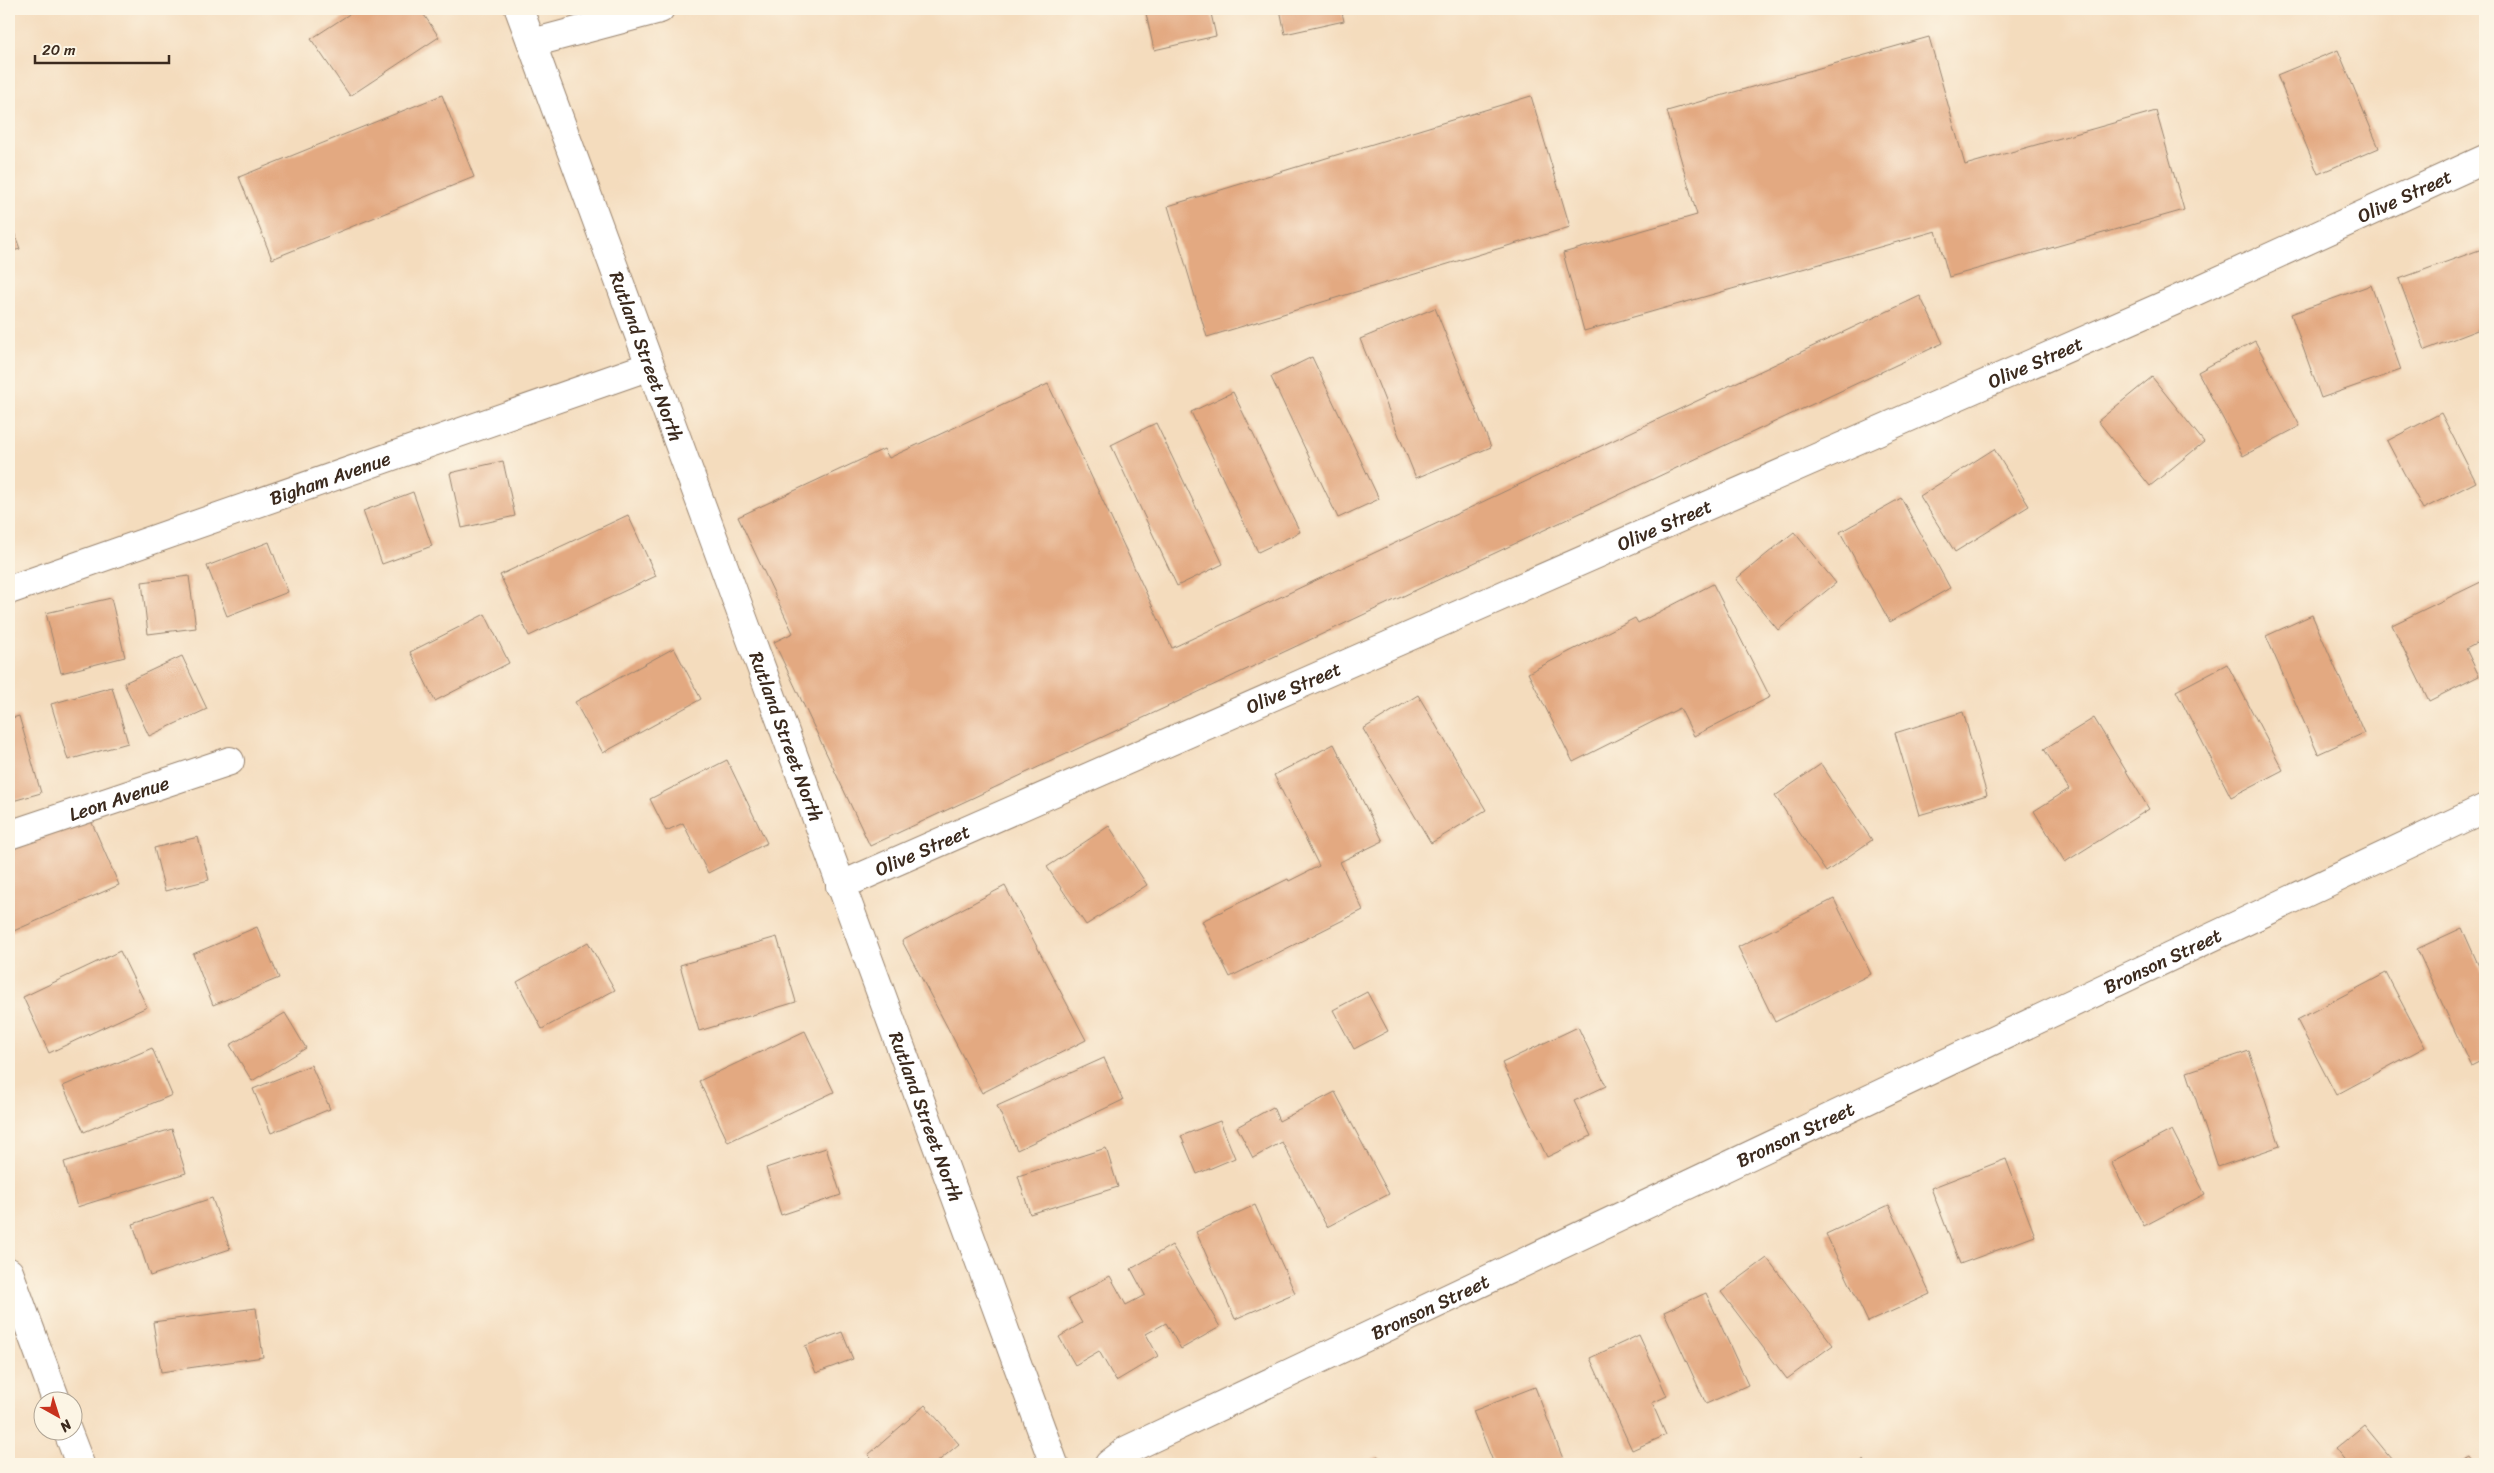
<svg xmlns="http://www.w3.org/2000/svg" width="2494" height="1473" font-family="Sriracha,sans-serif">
  <rect width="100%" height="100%" fill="#fcf5e5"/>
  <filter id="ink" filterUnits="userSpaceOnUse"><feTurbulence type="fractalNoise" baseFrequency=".02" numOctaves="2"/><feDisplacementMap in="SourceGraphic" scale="10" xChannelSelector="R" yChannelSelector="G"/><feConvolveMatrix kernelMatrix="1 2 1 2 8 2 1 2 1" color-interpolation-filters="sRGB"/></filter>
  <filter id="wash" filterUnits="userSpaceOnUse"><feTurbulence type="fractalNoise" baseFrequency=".0096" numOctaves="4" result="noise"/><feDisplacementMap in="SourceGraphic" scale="20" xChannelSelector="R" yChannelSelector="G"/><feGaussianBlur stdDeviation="1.12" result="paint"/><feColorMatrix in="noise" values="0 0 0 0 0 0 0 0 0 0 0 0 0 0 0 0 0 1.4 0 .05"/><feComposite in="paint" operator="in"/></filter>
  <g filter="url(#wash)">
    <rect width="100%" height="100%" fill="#f4dcbd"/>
    <g id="blocks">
      <path fill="#e3a981" d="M357 9H420L439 37 350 96 311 39Z
        M1145 9H1210L1216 36 1154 50Z
        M1280 9H1341L1344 21 1285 34Z
        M1929 37 1965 165 2156 111 2184 210 1949 277 1936 231 1584 331 1563 253 1697 215 1667 111Z
        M2338 50 2379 148 2318 174 2277 75Z
        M442 95 474 177 272 259 239 177Z
        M1531 96 1570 227 1207 337 1168 206Z
        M9 218 20 249 9 252Z
        M2482 249 2485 259V327L2425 350 2399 279Z
        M2371 285 2401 370 2321 398 2291 314Z
        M1920 296 1943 343 870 846 774 642 793 633 738 517 884 449 889 458 1048 384 1172 648Z
        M1435 308 1491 447 1416 478 1360 339Z
        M2255 341 2300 426 2243 456 2198 372Z
        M1312 357 1379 499 1338 518 1271 377Z
        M2152 377 2204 442 2150 486 2098 421Z
        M1233 392 1300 532 1258 552 1191 412Z
        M2441 413 2476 482 2423 509 2387 441Z
        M1156 423 1223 564 1177 586 1111 445Z
        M1994 449 2029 506 1955 552 1920 496Z
        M503 461 515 516 462 528 450 473Z
        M413 492 432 546 382 564 363 511Z
        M1901 498 1950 588 1890 622 1840 532Z
        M628 515 656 576 529 636 500 575Z
        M1794 532 1836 583 1778 630 1736 579Z
        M269 542 288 592 227 616 207 566Z
        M189 576 196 628 148 634 142 582Z
        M2485 580V639L2466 649 2479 676 2429 701 2392 625Z
        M1713 584 1770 697 1694 736 1680 708 1573 762 1528 673 1635 618 1638 623Z
        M111 598 125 657 61 673 46 613Z
        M485 614 509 663 435 701 410 652Z
        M2312 615 2364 733 2318 754 2266 636Z
        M674 648 701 699 603 753 575 702Z
        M182 656 207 709 149 736 124 683Z
        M2227 664 2283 770 2231 797 2176 691Z
        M112 687 128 743 68 760 51 704Z
        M1418 695 1486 810 1431 843 1363 729Z
        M1963 712 1987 795 1919 815 1895 733Z
        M19 716 41 793 9 802V719Z
        M2094 718 2149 809 2065 862 2034 811 2069 789 2044 749Z
        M1334 744 1383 841 1340 862 1363 910 1230 977 1202 921 1288 879 1289 881 1319 866 1274 775Z
        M727 760 767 843 708 873 683 823 666 831 650 799Z
        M1821 764 1872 840 1826 872 1775 796Z
        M89 816 119 885 9 933V851Z
        M1109 826 1147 885 1086 925 1047 867Z
        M198 837 209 880 165 891 154 848Z
        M1005 886 1086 1040 982 1093 902 941Z
        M1834 899 1871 974 1775 1022 1738 947Z
        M257 927 279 978 213 1005 193 954Z
        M2462 928 2485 980V1059L2471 1066 2417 949Z
        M777 937 796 1002 699 1031 680 965Z
        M588 942 615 990 542 1029 517 982Z
        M120 951 147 1007 49 1053 23 997Z
        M2386 973 2425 1047 2336 1095 2297 1020Z
        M1367 992 1388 1031 1354 1049 1333 1010Z
        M285 1013 306 1048 252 1081 230 1045Z
        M1578 1027 1606 1086 1574 1101 1591 1136 1547 1157 1502 1063Z
        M805 1031 834 1092 728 1142 699 1081Z
        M152 1048 172 1095 84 1132 63 1086Z
        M2249 1051 2280 1146 2218 1167 2187 1072Z
        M1104 1058 1123 1100 1017 1150 997 1106Z
        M311 1065 330 1109 271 1133 253 1089Z
        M1335 1092 1389 1194 1327 1227 1282 1142 1253 1158 1237 1127 1273 1107 1279 1121Z
        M1220 1121 1235 1158 1197 1174 1181 1136Z
        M172 1129 186 1173 77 1207 64 1162Z
        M2172 1130 2205 1194 2144 1226 2111 1162Z
        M826 1148 841 1195 781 1215 766 1168Z
        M1106 1148 1118 1187 1030 1214 1018 1176Z
        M2006 1159 2035 1236 1960 1264 1931 1188Z
        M212 1198 230 1249 150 1276 133 1224Z
        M1255 1205 1295 1293 1235 1319 1196 1232Z
        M1889 1205 1930 1294 1868 1322 1826 1234Z
        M1172 1245 1220 1327 1181 1349 1166 1323 1146 1334 1158 1356 1116 1381 1099 1351 1075 1365 1059 1337 1082 1323 1068 1299 1110 1276 1126 1305 1145 1295 1131 1269Z
        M1767 1258 1833 1345 1787 1379 1721 1292Z
        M1706 1293 1748 1385 1706 1404 1664 1312Z
        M256 1308 263 1357 161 1372 153 1322Z
        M842 1332 853 1359 816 1373 805 1346Z
        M1639 1335 1667 1396 1652 1403 1666 1435 1632 1450 1590 1358Z
        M1535 1387 1565 1464H1494L1473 1411Z
        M925 1405 959 1444 935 1464H877L868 1455Z
        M2364 1425 2396 1464H2347L2335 1449Z
        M1378 1456 1383 1464H1361Z
        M2471 1458 2475 1464H2460Z
        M1864 1460 1866 1464H1854Z"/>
    </g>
  </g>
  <g filter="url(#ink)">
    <use href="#blocks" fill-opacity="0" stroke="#98836e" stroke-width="1"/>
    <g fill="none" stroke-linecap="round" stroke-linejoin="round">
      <g stroke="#98836e" stroke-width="30">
        <g id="minor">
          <path id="s1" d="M519 9 1054 1464"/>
          <path d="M532 43 660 9"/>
          <path id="s2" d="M9 590 650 366"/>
          <path id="s3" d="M9 835 230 761"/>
          <path id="s4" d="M840 886 2172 302 2485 159"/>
          <path d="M9 1272 56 1400"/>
          <path d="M67 1430 80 1464"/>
          <path id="s5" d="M1109 1464 1127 1450 2485 808"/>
        </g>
      </g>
      <use href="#minor" stroke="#fff" stroke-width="28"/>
    </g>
  </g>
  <g text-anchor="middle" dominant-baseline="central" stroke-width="4" stroke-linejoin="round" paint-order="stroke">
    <g font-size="19" fill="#3b2a1e" stroke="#fcf5e5">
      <text stroke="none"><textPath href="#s4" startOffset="1710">Olive Street</textPath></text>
      <text stroke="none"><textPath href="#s1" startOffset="370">Rutland Street North</textPath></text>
      <text stroke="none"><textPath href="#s4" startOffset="1305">Olive Street</textPath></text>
      <text stroke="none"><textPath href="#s2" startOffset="340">Bigham Avenue</textPath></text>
      <text stroke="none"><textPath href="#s4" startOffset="900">Olive Street</textPath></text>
      <text stroke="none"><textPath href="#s4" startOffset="495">Olive Street</textPath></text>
      <text stroke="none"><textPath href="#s1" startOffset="775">Rutland Street North</textPath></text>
      <text stroke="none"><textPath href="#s3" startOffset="116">Leon Avenue</textPath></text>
      <text stroke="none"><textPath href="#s4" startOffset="90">Olive Street</textPath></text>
      <text stroke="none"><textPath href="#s5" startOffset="1168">Bronson Street</textPath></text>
      <text stroke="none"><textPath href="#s1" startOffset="1180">Rutland Street North</textPath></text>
      <text stroke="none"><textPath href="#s5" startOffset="762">Bronson Street</textPath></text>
      <text stroke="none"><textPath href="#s5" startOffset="358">Bronson Street</textPath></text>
    </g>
  </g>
  <rect width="2494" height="1473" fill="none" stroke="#fcf5e5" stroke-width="30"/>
  <g transform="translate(58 1416) rotate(141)"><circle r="24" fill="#fcf5e5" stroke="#afa495"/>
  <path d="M0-4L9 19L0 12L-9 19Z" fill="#c8321e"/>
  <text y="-8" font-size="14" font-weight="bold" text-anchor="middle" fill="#3b2a1e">N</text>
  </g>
  <path d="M35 55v8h134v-8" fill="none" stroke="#3b2a1e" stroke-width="2.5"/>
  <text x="42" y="55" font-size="15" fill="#3b2a1e" stroke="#fcf5e5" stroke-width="4" paint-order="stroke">20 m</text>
</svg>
